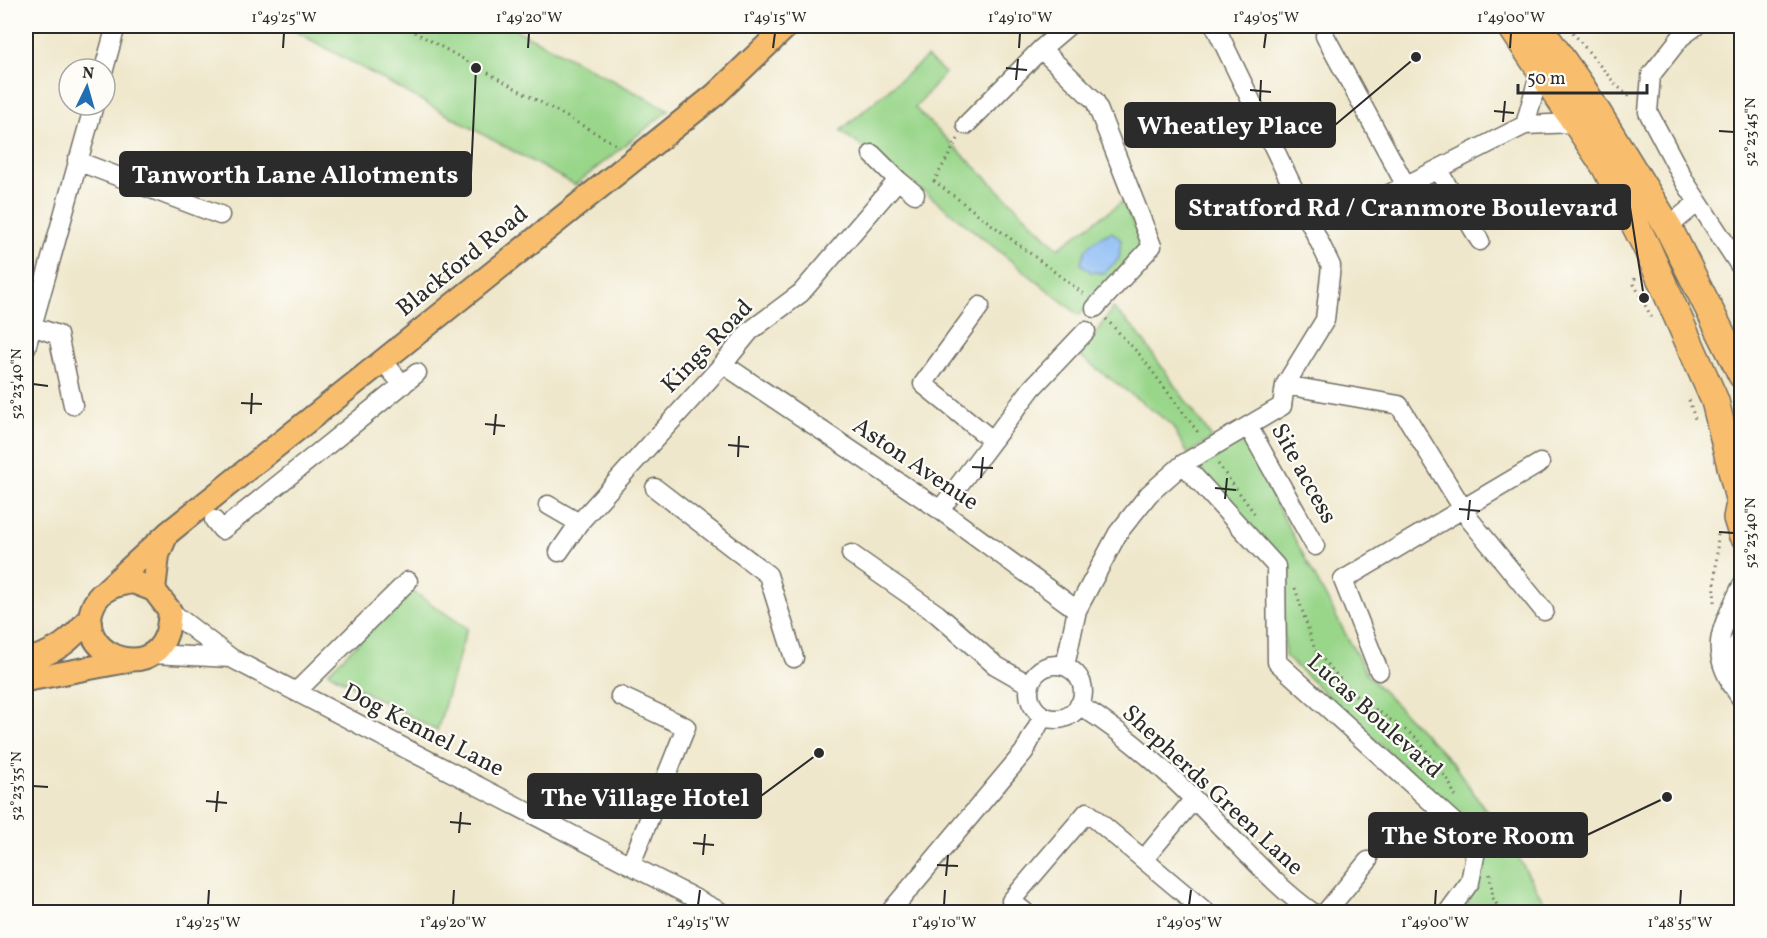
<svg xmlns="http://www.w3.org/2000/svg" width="1767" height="938" font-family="Vollkorn,serif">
  <rect width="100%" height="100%" fill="#fdfcf7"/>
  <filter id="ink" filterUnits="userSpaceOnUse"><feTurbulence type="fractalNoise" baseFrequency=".0167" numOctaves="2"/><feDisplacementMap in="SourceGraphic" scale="12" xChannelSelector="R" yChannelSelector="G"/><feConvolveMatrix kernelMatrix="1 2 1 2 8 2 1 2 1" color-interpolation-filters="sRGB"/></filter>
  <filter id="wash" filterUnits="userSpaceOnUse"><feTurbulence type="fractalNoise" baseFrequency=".008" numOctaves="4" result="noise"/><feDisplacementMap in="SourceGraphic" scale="24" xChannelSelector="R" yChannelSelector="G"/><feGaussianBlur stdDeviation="1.35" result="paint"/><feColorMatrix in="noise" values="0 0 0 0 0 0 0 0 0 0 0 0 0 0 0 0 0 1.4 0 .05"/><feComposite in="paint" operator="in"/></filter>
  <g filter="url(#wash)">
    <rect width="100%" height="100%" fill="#efe7cb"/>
    <path fill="#99d68a" stroke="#62805a" stroke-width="1.5" d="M286 26H509L669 110 575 185Z
      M927 57 945 73 915 108 1058 248 1122 202 1144 243 1079 315 925 192 840 131Z
      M1113 308 1135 329 1212 438 1188 454 1171 424 1080 356Z
      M1242 440 1368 676 1452 762 1515 852 1550 912H1464L1476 886 1470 827 1285 656 1282 564 1195 468Z
      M412 591 467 628 437 731 328 672Z"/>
    <path fill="#88baf5" stroke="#5a7290" stroke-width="1.5" d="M1112 232 1121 240 1119 259 1104 273 1091 272 1081 264C1084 245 1095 239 1112 232Z"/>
  </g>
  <g filter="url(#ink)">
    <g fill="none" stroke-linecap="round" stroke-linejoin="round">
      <g stroke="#706d63" stroke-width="21">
        <path id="minor" d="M1696 26 1681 37 1651 75 1648 112 1685 182 1742 269
          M1325 36 1406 186
          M1041 49 1095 101 1152 246 1095 308
          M104 69 116 26
          M966 125 1041 49 1068 26
          M1525 125 1540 71
          M77 161 220 215
          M1438 170 1480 241
          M898 180 915 194
          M1383 197 1525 125 1575 123
          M1668 227 1697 203
          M980 306 923 384 992 440
          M32 326 58 335 73 405
          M26 348 94 105
          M383 361 403 385
          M723 364 940 510 1077 610
          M1285 385 1399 405 1470 520 1544 611
          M1248 426 1315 546
          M1183 464 1276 566 1277 662 1459 827 1475 856 1470 882 1448 912
          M655 488 768 575 794 658
          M548 505 579 523
          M940 510 1032 388 1086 331
          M214 520 222 530 417 373
          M559 552 579 523 723 364 750 331 801 293 898 180 872 154
          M851 554 937 614 995 665 1030 685
          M1742 585C1718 636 1707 650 1742 700
          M170 611 231 658 721 912
          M152 654 231 658
          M1029 692a27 27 0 1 1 54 0a27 27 0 1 1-54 0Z
          M1065 666 1077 610 1118 533 1149 494 1183 464 1282 406 1285 385 1325 320 1331 266 1215 26
          M1379 671 1343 580 1540 463
          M1731 685 1736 647 1742 636
          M296 692 408 581
          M620 696 686 727 631 864
          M1079 705C1133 738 1178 782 1222 828 1251 857 1278 888 1312 912
          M1144 859 1194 799
          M890 912 1024 752 1043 716
          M1025 912 1011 901 1087 812 1206 912
          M1326 912 1368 861"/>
      </g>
      <g stroke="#706d63" stroke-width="26">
        <path id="major" d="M133 582 154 590 170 611C169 619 169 628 166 635 149 684 71 652 94 604 102 588 117 584 133 582Z
          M106 590 168 533 716 94 787 26
          M154 590 158 555 167 534
          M26 660C56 653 71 641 90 617
          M26 680 127 661"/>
      </g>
      <g stroke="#706d63" stroke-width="30">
        <path id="highway" d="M1511 26 1605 166 1647 248 1715 401 1739 499
          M1538 26 1582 88 1668 227 1742 375
          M1742 493 1737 518 1742 534"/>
      </g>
      <path stroke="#706d63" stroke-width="3" stroke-dasharray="1.5 4.5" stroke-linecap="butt" d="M404 26 619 146
        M1569 28 1616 85 1632 99
        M958 139 934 181 1084 294
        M1326 220 1367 203
        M1635 278 1634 284 1653 320
        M1106 319 1140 355 1200 435
        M1689 400 1696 422
        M1218 464 1255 514
        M1295 588 1315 650 1353 694 1417 738 1448 780 1457 800
        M1714 602 1718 534
        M1490 874 1493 898 1501 912"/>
      <use href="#minor" stroke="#fff" stroke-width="18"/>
      <use href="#major" stroke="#f9be6d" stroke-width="22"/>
      <use href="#highway" stroke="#f9be6d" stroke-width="27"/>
    </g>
  </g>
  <path fill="none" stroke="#2b2b2b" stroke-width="2" d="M283 48 284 33M528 48 529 33M773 48 775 33M1019 48 1020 33M1264 48 1266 33M1510 48 1511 33M1006 68 1027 70M1016 80 1018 59M1250 90 1271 92M1260 101 1261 80M1494 111 1514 113M1503 122 1505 101M1719 131 1734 132M33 384 48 386M241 403 262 404M251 414 252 393M485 424 505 426M494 435 496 414M728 445 749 447M738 457 739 436M972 467 993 468M981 478 983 457M1215 488 1236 490M1225 499 1227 478M1459 509 1480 511M1468 520 1470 500M1719 532 1734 533M33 786 48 787M206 801 227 803M216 812 218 791M450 822 471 824M459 833 461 812M693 843 714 845M703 855 705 834M937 865 958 866M946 876 948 855M208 905 209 890M453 905 454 890M698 905 700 890M944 905 945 890M1189 905 1191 890M1435 905 1436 890M1680 905 1681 890"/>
  <g text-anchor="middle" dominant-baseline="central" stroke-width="4.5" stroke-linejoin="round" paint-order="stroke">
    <g font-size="24" fill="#2b2b2b" stroke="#fdfcf7">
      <text transform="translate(463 262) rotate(-39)">Blackford Road</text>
      <text transform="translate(708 347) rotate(-46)">Kings Road</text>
      <text transform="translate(915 465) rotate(34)">Aston Avenue</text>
      <text transform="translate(1303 474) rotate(61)">Site access</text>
      <text transform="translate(1374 717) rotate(42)">Lucas Boulevard</text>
      <text transform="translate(423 731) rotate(27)">Dog Kennel Lane</text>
      <text transform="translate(1212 791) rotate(43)">Shepherds Green Lane</text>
    </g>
  </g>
  <path fill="none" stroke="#2b2b2b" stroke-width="2" d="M1416 57L1335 125M476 68L471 174M1644 298L1630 207M819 753L761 796M1667 797L1587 835"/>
  <g fill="#2b2b2b" stroke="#fdfcf7" stroke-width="2">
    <circle cx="1416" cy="57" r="6"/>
    <circle cx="476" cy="68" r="6"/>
    <circle cx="1644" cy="298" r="6"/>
    <circle cx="819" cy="753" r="6"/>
    <circle cx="1667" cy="797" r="6"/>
  </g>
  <g fill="#2b2b2b" stroke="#2b2b2b" stroke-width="2">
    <rect x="1125" y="103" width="210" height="44" rx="6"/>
    <rect x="120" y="152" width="351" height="44" rx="6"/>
    <rect x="1176" y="185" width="454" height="44" rx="6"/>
    <rect x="528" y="774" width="233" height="44" rx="6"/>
    <rect x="1369" y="813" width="218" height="44" rx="6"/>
  </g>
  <g font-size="26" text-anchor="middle" font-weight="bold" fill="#fff">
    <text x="1230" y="134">Wheatley Place</text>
    <text x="295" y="183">Tanworth Lane Allotments</text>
    <text x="1403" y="216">Stratford Rd / Cranmore Boulevard</text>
    <text x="645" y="806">The Village Hotel</text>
    <text x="1478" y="844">The Store Room</text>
  </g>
  <rect width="1767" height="938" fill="none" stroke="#fdfcf7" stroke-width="66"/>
  <g transform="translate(87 87) rotate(5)"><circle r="28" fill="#fdfcf7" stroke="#a9a8a5" stroke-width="1.5"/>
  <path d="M0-4.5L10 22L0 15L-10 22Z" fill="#1f6fb2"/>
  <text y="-9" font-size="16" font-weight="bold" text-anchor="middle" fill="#2b2b2b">N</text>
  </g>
  <path d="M1518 84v9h129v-9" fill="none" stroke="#2b2b2b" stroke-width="3"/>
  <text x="1527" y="84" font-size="18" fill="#2b2b2b" stroke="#fdfcf7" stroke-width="4.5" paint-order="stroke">50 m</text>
  <rect x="33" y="33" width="1701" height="872" fill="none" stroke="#2b2b2b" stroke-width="2"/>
  <g font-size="15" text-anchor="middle" fill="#2b2b2b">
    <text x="284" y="22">1°49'25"W</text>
    <text x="529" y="22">1°49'20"W</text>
    <text x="775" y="22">1°49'15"W</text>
    <text x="1020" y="22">1°49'10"W</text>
    <text x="1266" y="22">1°49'05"W</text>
    <text x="1511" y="22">1°49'00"W</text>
    <text transform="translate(1750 132) rotate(-90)" y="5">52°23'45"N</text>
    <text transform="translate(16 384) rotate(-90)" y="5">52°23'40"N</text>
    <text transform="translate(1750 533) rotate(-90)" y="5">52°23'40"N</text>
    <text transform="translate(16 786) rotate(-90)" y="5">52°23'35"N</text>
    <text x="208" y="927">1°49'25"W</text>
    <text x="453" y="927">1°49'20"W</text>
    <text x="698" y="927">1°49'15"W</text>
    <text x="944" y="927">1°49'10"W</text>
    <text x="1189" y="927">1°49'05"W</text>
    <text x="1435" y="927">1°49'00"W</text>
    <text x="1680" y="927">1°48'55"W</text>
  </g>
</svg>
